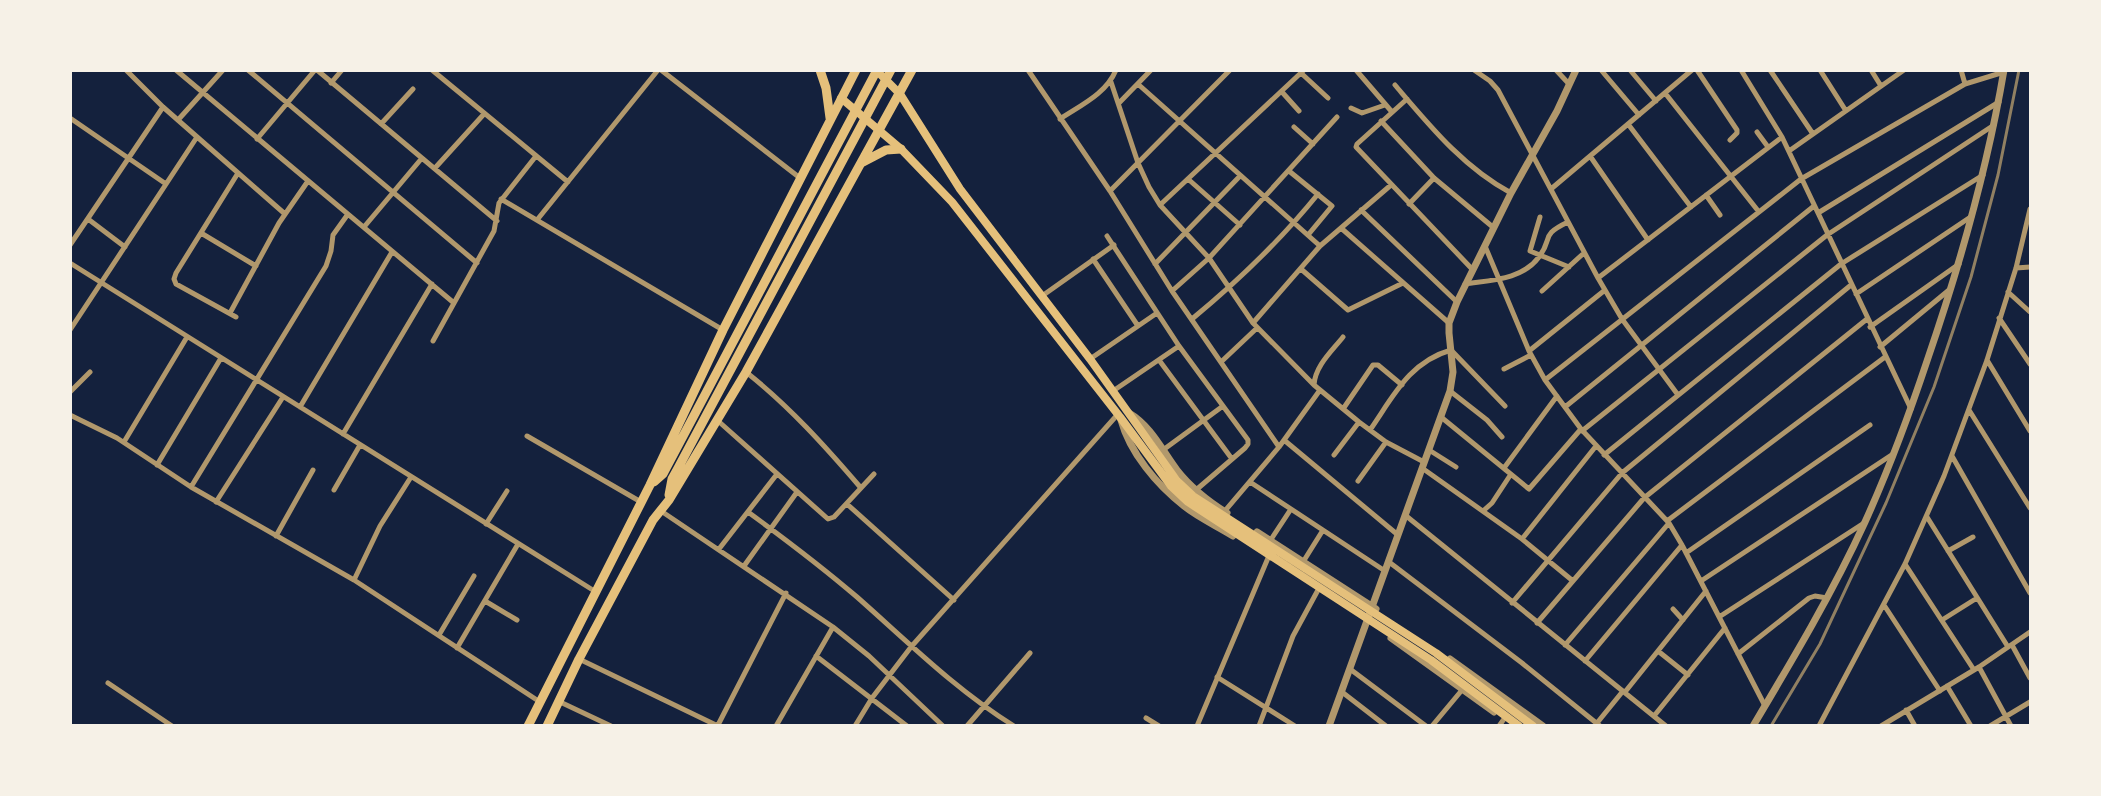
<svg xmlns="http://www.w3.org/2000/svg" width="2101" height="796" font-family="Figtree,sans-serif">
  <rect width="100%" height="100%" fill="#14213d"/>
  <g fill="none" stroke-linecap="round" stroke-linejoin="round">
    <path stroke="#b1986c" stroke-width="5" d="M126 70 163 107 285 214
      M176 70 454 303
      M248 70 477 263
      M317 70 497 221
      M432 70 568 182
      M661 70 800 178
      M1028 70 1110 191 1172 291 1279 447
      M1356 70 1392 112
      M1474 70 1490 81 1498 90 1598 278 1622 319 1678 395
      M1556 70 1569 84
      M1601 70 1639 115
      M1630 70 1656 101
      M1697 70 1737 130V133L1730 140
      M1741 70 1782 137 1911 409
      M1770 70 1813 134
      M1820 70 1846 111
      M1871 70 1881 86
      M1961 70 1965 84
      M1301 73 1328 98
      M1111 82 1138 163 1149 187 1160 205 1209 258 1253 323 1314 385 1359 422 1386 442 1424 462
      M331 83 342 70
      M1139 85 1320 246
      M1395 85C1430 126 1463 167 1511 193
      M1282 92 1299 111
      M1665 93 1759 212
      M1407 99 1357 144 1356 147 1472 269
      M1119 103 1151 70
      M1351 108 1362 113 1385 105
      M70 118 166 184
      M1060 119C1081 105 1106 94 1116 70
      M178 120 223 70
      M1381 121 1434 178 1494 228
      M381 124 413 89
      M1628 124 1691 207
      M1294 127 1313 144
      M1757 132 1768 147
      M257 139 315 70
      M1789 151 1904 70
      M1590 156 1648 240
      M435 168 484 114
      M1289 171 1332 206 1308 235
      M1188 179 1240 225
      M1551 189 1692 70
      M1110 191 1230 70
      M1706 195 1720 215
      M501 199 723 330
      M1409 204 1434 178
      M1160 205 1304 70
      M1361 210 1457 302
      M1818 213 1999 102
      M1540 217 1530 251 1569 267
      M88 219 125 247
      M537 220 658 70
      M364 227 422 158
      M1341 228 1449 323
      M201 233 256 266
      M1107 236 1179 346 1248 440V444L1245 448 1196 490
      M70 245 163 107
      M1485 246 1529 351 1545 380 1581 429 1669 523 1682 545 1765 706
      M1093 259 1138 326
      M70 263 596 592
      M1155 264 1240 176
      M2016 268 2030 267
      M1301 269 1348 310 1403 283
      M1598 278 1782 137
      M1465 284C1491 280 1522 280 1539 257 1554 237 1539 236 1568 222
      M1172 291 1209 258 1337 117
      M1542 291 1584 253
      M2008 292 2030 312
      M1856 294 1972 216
      M1042 296 1114 245
      M230 313 279 223 308 181
      M236 317 176 284 174 279 176 273 238 173
      M1999 318 2030 364
      M1192 319C1238 281 1280 241 1318 194
      M1253 323 1320 246 1391 185
      M1870 327 1959 264
      M70 330 197 137
      M433 341 494 231 499 203 536 156
      M1880 347 1949 290
      M1529 351 1605 290
      M1090 359 1157 313
      M1159 360 1232 459
      M1987 360 2030 431
      M1221 362 1257 328
      M1504 369 1531 355
      M746 372C789 406 825 446 861 488
      M1545 380 1801 179 1965 84 2004 72
      M1314 385C1315 366 1332 351 1343 337
      M1113 391 1179 346
      M1450 391 1487 420 1502 437
      M70 392 90 372
      M300 407 392 252
      M1565 407 1814 206
      M1343 409 1373 365H1378L1402 385
      M1969 410 2030 508
      M70 415 117 438 191 487 354 580 540 702
      M1441 417 1529 489 1581 429
      M717 420 828 519 834 517 874 474
      M1370 430C1393 397 1409 362 1451 350L1505 406
      M1582 431 1827 235 1994 125
      M343 434 432 284
      M527 436 641 502
      M1284 440 1398 535
      M124 442 187 337
      M1163 450 1223 406
      M1429 450 1456 467
      M1334 455 1359 422
      M1604 455 1841 264 1983 175
      M1952 456 2030 593
      M157 465 221 358
      M1422 468 1522 539 1573 581
      M1504 468 1557 396
      M1358 481 1386 442
      M1250 482 1385 571
      M191 487 326 266 331 251 333 235 348 214
      M334 490 360 445
      M216 502 283 397
      M847 504 954 600
      M661 511 833 627 869 656 943 726
      M1483 511 1492 503 1511 474
      M748 512C785 539 822 567 857 597 908 642 956 690 1014 726
      M1224 512 1279 447 1320 390
      M1405 515 1666 726
      M1927 517 2008 647
      M1667 521 1885 357
      M486 524 507 491
      M276 536 313 470
      M1522 539 1596 446
      M1270 541 1291 509
      M719 549 777 474
      M1948 551 1973 537
      M1686 553 1870 425
      M1303 562 1323 530
      M1389 562 1522 663 1600 726
      M1905 564 1974 670
      M744 566 797 492
      M354 580 380 526 411 477
      M1701 581 1893 454
      M485 601 517 620
      M1512 603 1622 473 1851 285
      M1884 605 1940 691
      M1673 609 1683 620
      M1719 617 1864 523
      M1942 620 1977 598
      M1537 623 1644 498 1867 319
      M439 635 474 576
      M1565 645 1669 523
      M2012 645 2030 678
      M457 648 518 544
      M1658 651 1688 675
      M1738 654 1809 598 1815 596 1827 598
      M816 656 907 726
      M579 659 718 726
      M1585 661 1682 545
      M1979 667 2011 726
      M1350 669 1426 726
      M1217 677 1295 726
      M108 683 172 726
      M1947 686 1971 726
      M1342 692 1386 726
      M1625 692 1706 591
      M558 701 611 726
      M1906 710 1915 726
      M1654 716 1725 628
      M1146 718 1159 726
      M1597 723 1623 691
      M718 725 786 593
      M776 726 833 627
      M855 726 872 698 911 647 1118 414
      M967 726 1030 653
      M1197 726 1268 558
      M1259 726 1293 636 1318 590
      M1432 726 1462 690
      M1499 726 1504 719
      M1819 726 1905 564 1944 476 1987 360 2016 268 2030 209
      M1881 726 1979 667 2030 632
      M1990 726 2030 702"/>
    <path stroke="#b1986c" stroke-width="7" d="M1129 413C1151 426 1162 450 1177 470 1191 488 1208 501 1227 513
      M1121 420C1130 453 1157 485 1184 506 1199 518 1217 526 1233 536
      M1257 532 1376 609
      M1391 638 1494 712
      M1450 659 1543 726
      M1329 726 1450 391 1453 372 1449 333V323L1457 302 1511 193 1557 111 1576 70
      M1753 726C1793 659 1833 592 1865 522 1889 469 1909 415 1927 361 1960 265 1987 170 2004 70"/>
    <path stroke="#e5c07b" stroke-width="8" d="M876 70 900 94 960 189 1090 359 1177 481 1193 496 1436 653 1533 726
      M841 98 901 149 952 202 1120 417 1171 486 1188 502 1431 660 1519 726"/>
    <path stroke="#e5c07b" stroke-width="9" d="M820 70 826 88 830 118
      M863 162 886 150 901 149
      M654 482 663 474 877 70
      M669 495 672 479 677 470 891 70
      M528 726 650 485 723 330 856 70
      M547 726 579 659 653 520 669 500 746 372 912 70"/>
    <path stroke="#918062" stroke-width="3" d="M1771 726 1820 644 1886 503 1934 387 1971 277 1998 175 2019 70"/>
  </g>
  <rect width="2101" height="796" fill="none" stroke="#f6f1e7" stroke-width="144"/>
</svg>
